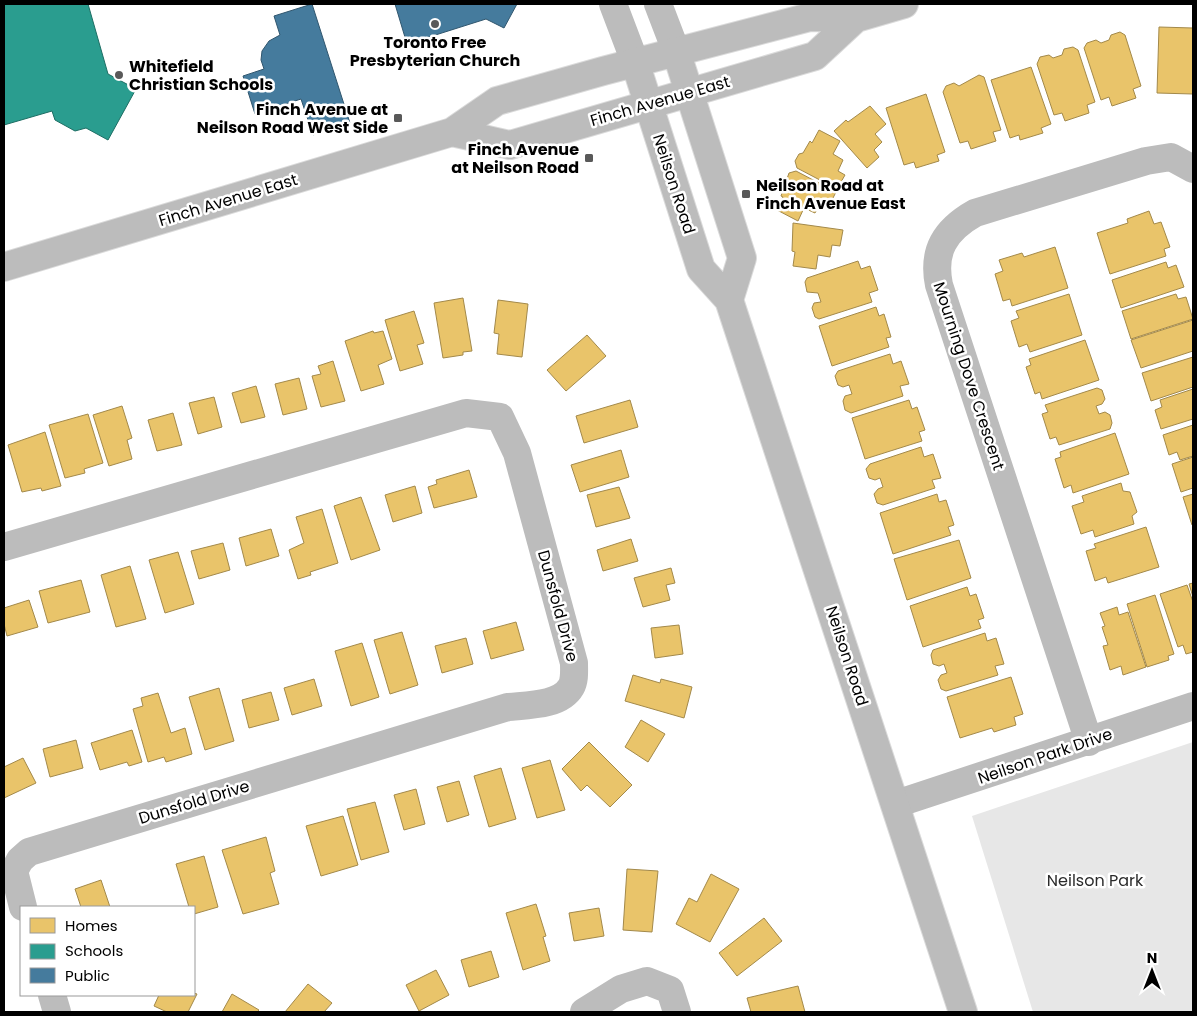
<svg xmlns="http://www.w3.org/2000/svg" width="1197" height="1016" font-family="Poppins,sans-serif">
  <rect width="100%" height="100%" fill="#fff"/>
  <path fill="#e7e7e7" d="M1193 742V1012H1033L972 816Z"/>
  <path fill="#e9c46a" stroke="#a3894a" d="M1159 27 1193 28V94L1157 93Z
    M1120 32 1125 35 1141 86 1133 89 1136 98 1112 106 1109 97 1101 100 1084 48 1087 43 1096 40 1101 43 1109 40 1111 35Z
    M1073 47 1078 50 1095 102 1087 105 1089 113 1065 121 1062 113 1054 115 1037 64 1040 57 1049 55 1053 58 1062 55 1064 49Z
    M1031 67 1051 124 1041 128 1043 133 1020 140 1019 135 1010 138 991 80Z
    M979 75 984 77 1001 130 993 132 996 141 971 149 968 141 960 143 943 92 946 86 954 83 959 86Z
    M926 94 945 152 937 155 939 161 916 168 914 162 904 165 886 108Z
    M870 106 886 124 875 134 882 142 874 150 879 157 867 168 834 131 846 120 848 122Z
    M819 130 840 141 833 154 843 160 838 171 845 175 837 189 797 168 795 161 799 154 803 153 810 141 812 143Z
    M796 171 836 192 828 208 820 203 815 213 804 208 798 221 777 210 783 197 781 196 789 173Z
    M1149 211 1154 224 1161 222 1170 247 1164 249 1166 256 1110 274 1097 233 1128 223 1127 219Z
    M793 223 843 230 840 246 832 245 830 257 818 255 816 269 793 266 795 252 792 251Z
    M1055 247 1068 288 1012 306 1010 299 1003 301 995 274 1003 271 999 260 1022 253 1024 257Z
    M858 261 861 269 870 266 878 290 869 293 872 302 819 319 815 317 812 308 814 303 821 302 818 293 807 292 805 282 807 278Z
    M1166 262 1168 268 1176 265 1184 287 1121 308 1112 280Z
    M1069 294 1082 335 1030 352 1027 344 1019 347 1011 321 1019 318 1016 311Z
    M1176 294 1178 299 1186 297 1193 319 1131 339 1122 311Z
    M463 298 472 351 463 352V355L443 358 434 303Z
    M498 300 528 304 522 357 497 354 499 334 494 333Z
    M876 307 879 316 884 314 891 337 886 338 889 347 832 366 819 326Z
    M414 311 424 343 417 345 423 364 400 371 385 320Z
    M1193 320V351L1141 368 1131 340Z
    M373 331 374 333 383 331 392 359 378 365 384 384 361 391 345 341Z
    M587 335 606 356 566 391 547 370Z
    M1085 340 1099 380 1042 399 1040 392 1035 394 1026 367 1031 365 1029 359Z
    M890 354 893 364 901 361 909 384 900 386 903 396 851 413 845 410 843 401 845 396 852 394 849 385 843 387 838 385 835 376 838 371Z
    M1193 357V387L1151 401 1142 373Z
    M333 361 345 401 321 407 312 376 321 374 318 366Z
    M299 378 307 409 283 415 275 384Z
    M256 386 265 417 241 423 232 393Z
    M1097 388 1102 390 1105 399 1102 404 1096 406 1099 414 1105 412 1110 415 1112 423 1110 429 1059 445 1056 437 1050 439 1042 414 1048 412 1045 405Z
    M1193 389V419L1161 429 1155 410 1162 407 1160 400Z
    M214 397 222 427 198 434 189 403Z
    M630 400 638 427 584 443 576 416Z
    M909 400 912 409 917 407 925 430 919 432 922 441 865 459 852 418Z
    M122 406 132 438 127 440 132 459 109 466 93 415Z
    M173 413 182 445 157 451 148 420Z
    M88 414 103 463 84 469 85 473 65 478 49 425Z
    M1193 425V456L1180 460 1177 452 1169 455 1163 435Z
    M45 432 61 486 42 491 41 488 22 492 8 445Z
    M1115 433 1129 474 1073 493 1071 485 1064 488 1055 459 1061 457 1060 452Z
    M921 447 924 457 933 454 941 478 932 480 935 488 883 505 877 503 874 494 878 489 883 487 880 478 875 480 869 478 866 469 870 464Z
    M621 450 629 477 580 492 571 465Z
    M1193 457V488L1181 492 1172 464Z
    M469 470 477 497 434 508 428 487 437 484 436 480Z
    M1121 483 1123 491 1130 492 1137 512 1132 516 1134 524 1095 537 1093 530 1081 534 1072 506 1084 502 1082 496Z
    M415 486 422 513 393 522 385 495Z
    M619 487 630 518 596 527 587 495Z
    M937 494 939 502 946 500 954 525 948 527 951 535 893 554 880 513Z
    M1193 494V525H1192L1183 497Z
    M361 497 380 550 351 560 334 506Z
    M322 509 338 563 310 572 311 575 298 579 289 550 304 543 296 517Z
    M1146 527 1159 567 1108 583 1106 577 1095 581 1086 551 1096 548 1094 544Z
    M271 529 279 556 246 566 239 538Z
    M631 539 638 561 603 571 597 550Z
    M959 540 971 578 907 600 894 559Z
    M223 543 230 570 199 579 191 551Z
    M178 552 194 604 165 613 149 560Z
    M130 566 146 619 116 627 101 575Z
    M671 568 675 583 666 585 670 600 643 607 634 578Z
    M81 580 90 612 48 623 39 591Z
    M1193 583V597L1189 584Z
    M1187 585 1193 602V652L1186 654 1183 645 1178 647 1160 594Z
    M967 587 970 596 976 594 984 618 978 620 981 628 923 647 910 606Z
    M1155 595 1174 654 1168 656 1169 660 1147 667 1127 604Z
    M29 600 38 627 7 636 4 624V608Z
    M1117 607 1119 615 1128 612 1146 667 1123 675 1121 666 1110 670 1103 646 1108 645 1102 627 1105 626 1100 613Z
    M516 622 524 650 491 659 483 631Z
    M679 625 683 654 655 658 651 628Z
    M402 632 418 685 390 694 374 640Z
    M985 633 987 641 996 638 1004 664 995 666 998 675 946 691 941 689 938 680 941 675 947 673 944 664 939 666 933 664 931 655 933 650Z
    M466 638 473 664 442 673 435 646Z
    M362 643 379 697 351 706 335 651Z
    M633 675 660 683 661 679 692 687 684 718 625 701Z
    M1011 677 1023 714 1014 717 1016 725 994 732 992 728 960 738 947 697Z
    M314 679 322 706 292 715 284 688Z
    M219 688 234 741 205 750 189 697Z
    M271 692 279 720 249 728 242 700Z
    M158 693 171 733 185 728 192 754 166 762 164 757 148 762 133 709 143 706 141 698Z
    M641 720 665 734 648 762 625 747Z
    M132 730 142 762 129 766 127 762 100 770 91 743Z
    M76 740 83 768 50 777 43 749Z
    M589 742 632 785 610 807 587 785 581 791 562 769Z
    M23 758 36 783 4 798V767Z
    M550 760 565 810 537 818 522 768Z
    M501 768 516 819 489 827 474 776Z
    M459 781 469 815 447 822 437 787Z
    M416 789 425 824 404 830 394 795Z
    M375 802 389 852 361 860 347 809Z
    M343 816 358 865 321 876 306 826Z
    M266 837 275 871 270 873 279 904 243 914 222 850Z
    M204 856 218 907 194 914V907H189L176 864Z
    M627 869 658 871 652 932 623 930Z
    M711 874 739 889 710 942 676 924 689 898 697 902Z
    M101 880 110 907H81L75 889Z
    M536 904 546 936 543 937 550 961 523 970 506 913Z
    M599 908 604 936 574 941 569 913Z
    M764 918 782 941 737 976 719 953Z
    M491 951 499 977 469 987 461 960Z
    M436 970 449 995 419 1011 406 985Z
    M308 984 332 1003 324 1012H285Z
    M798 986 805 1012H751L747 998Z
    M194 993 197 994 188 1012H167L154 1006 159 995H194Z
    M232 994 259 1010 257 1012H222Z"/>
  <path fill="#2a9d8f" stroke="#1d6e64" d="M4 4H88L108 74 136 89 108 140 86 128 75 131 55 120 52 111 4 125Z"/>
  <path fill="#457b9d" stroke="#30566e" d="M312 4 350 123 313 135 301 99 255 114 243 76 264 69 261 60 262 51 269 41 280 35 274 16Z
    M395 4H517L504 28 486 19 407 44Z"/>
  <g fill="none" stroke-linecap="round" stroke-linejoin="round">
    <g stroke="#dbdbdb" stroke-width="30">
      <path id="major" d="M676 51 742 258 729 300
        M635 62 701 269 729 300 963 1012
        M452 132 510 145 815 56 856 18
        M4 267 452 132 497 101 603 71 810 17 856 18 904 4"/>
    </g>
    <path stroke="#bcbcbc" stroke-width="28" d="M613 4 635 62
      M658 4 676 51
      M4 547 466 413 500 417 517 453 574 663C574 671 575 680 571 687 560 706 527 705 508 707L29 852 20 860 14 871 23 907
      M1089 742 939 285C932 251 945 230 975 213L1146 161 1171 157 1193 169
      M896 804 1193 706
      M52 995 57 1012
      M584 1012 621 989 647 981 670 990 677 1012"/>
    <use href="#major" stroke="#bcbcbc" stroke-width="28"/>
  </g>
  <g fill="#595959" stroke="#fff" stroke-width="2">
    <circle cx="435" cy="24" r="5"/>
    <circle cx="119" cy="75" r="5"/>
    <rect x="393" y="113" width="10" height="10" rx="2.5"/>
    <rect x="584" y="153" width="10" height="10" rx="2.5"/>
    <rect x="741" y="189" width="10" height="10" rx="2.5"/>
  </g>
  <g text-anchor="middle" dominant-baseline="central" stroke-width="5" stroke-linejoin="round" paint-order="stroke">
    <g font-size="16" font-weight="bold" fill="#000" stroke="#fff" text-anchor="start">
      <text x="435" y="42" text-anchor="middle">Toronto Free<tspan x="435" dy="18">Presbyterian Church</tspan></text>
      <text x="129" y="66">Whitefield<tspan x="129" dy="18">Christian Schools</tspan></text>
      <text x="388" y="109" text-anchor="end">Finch Avenue at<tspan x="388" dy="18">Neilson Road West Side</tspan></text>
      <text x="579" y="149" text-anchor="end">Finch Avenue<tspan x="579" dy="18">at Neilson Road</tspan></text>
      <text x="756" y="185">Neilson Road at<tspan x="756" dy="18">Finch Avenue East</tspan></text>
    </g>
    <g font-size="16" fill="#000" stroke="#fff">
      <text transform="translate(660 101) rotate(-16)">Finch Avenue East</text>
      <text transform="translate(674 184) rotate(72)">Neilson Road</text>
      <text transform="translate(228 200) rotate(-17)">Finch Avenue East</text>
      <text transform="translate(969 376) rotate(72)">Mourning Dove Crescent</text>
      <text transform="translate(558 606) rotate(75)">Dunsfold Drive</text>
      <text transform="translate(847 656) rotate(72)">Neilson Road</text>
      <text transform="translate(1045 756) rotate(-19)">Neilson Park Drive</text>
      <text transform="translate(194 802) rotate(-17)">Dunsfold Drive</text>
    </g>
    <g font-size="16" fill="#2b2b2b" stroke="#fff">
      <text x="1095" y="880">Neilson Park</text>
    </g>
  </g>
  <rect width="1197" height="1016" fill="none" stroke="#000000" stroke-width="10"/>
  <rect x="20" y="906" width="175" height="90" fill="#ffffff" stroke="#999999"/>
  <rect x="30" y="918" width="25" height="15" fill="#e9c46a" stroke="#999999"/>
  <text x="65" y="931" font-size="15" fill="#000000">Homes</text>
  <rect x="30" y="944" width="25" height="15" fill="#2a9d8f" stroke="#999999"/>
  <text x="65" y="956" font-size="15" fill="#000000">Schools</text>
  <rect x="30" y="968" width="25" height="15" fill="#457b9d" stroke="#999999"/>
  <text x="65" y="981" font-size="15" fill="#000000">Public</text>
  <g transform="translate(1152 971)" stroke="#ffffff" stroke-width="4" paint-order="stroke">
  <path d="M0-4L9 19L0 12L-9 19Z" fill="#000000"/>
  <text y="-8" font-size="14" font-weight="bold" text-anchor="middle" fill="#000000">N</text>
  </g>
</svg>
